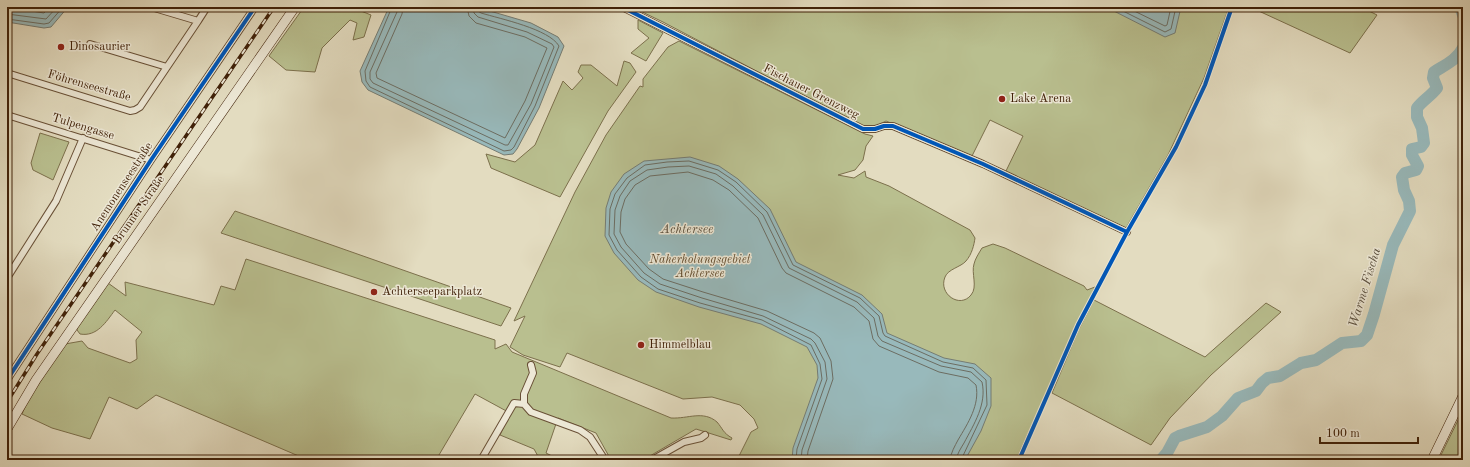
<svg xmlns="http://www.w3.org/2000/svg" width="1470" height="467" font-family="'Old Standard TT',serif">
  <rect width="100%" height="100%" fill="#e3dcc0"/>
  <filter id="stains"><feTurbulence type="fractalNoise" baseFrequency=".005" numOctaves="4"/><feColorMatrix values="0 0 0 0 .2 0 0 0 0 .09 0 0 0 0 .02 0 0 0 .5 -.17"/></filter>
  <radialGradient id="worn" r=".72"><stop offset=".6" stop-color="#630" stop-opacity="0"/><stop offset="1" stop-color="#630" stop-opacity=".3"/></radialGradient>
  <path fill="#b9bf8f" stroke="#7c704c" d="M304 7H351L371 15 364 37 353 40 357 23 350 20 322 48 315 72 286 70 269 56Z
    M632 7H1229L1204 78 1168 155 1126 228 1005 173 1023 136 990 120 972 156 886 121 878 125 865 128 663 22Z
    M1250 7H1361L1377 15 1350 53Z
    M638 20 663 33 646 61 631 53 649 38 638 29Z
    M679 41 865 134 873 136 866 146 863 160 855 170 838 175 854 178 865 171 866 177 889 186 970 230 975 238C974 245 972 254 966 261 961 267 948 269 945 277 938 294 960 309 971 295 978 287 971 273 974 264 975 259 979 253 982 248L993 244 1005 248 1084 286 1087 290 1095 287 1016 460H737L751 432 758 428 754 419 740 405 712 397 683 399 567 353 560 367 523 355 510 347 525 316 514 321 575 192 606 135 640 86 643 87V79L668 47Z
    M624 61 630 63 636 72 608 111 560 197 491 168 486 154 515 162 535 145 563 81 572 90 583 78 578 72 581 65H591L617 86Z
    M40 133 69 142 53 180 33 170 31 163Z
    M235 211 511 308 501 326 221 233Z
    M246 259 495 340V349L506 344 512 352 671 418C688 419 703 410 717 422 723 429 723 433 732 438L731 440 696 429 643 460H611L596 433 558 418 546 453 560 460H540L534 449 500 435 510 413 475 394 436 460H308L156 395 137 409 109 397 90 439 52 428 22 414 28 400 65 344 82 341 88 348 130 363 137 359 136 340 142 332 115 310C106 322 97 337 80 334L77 330V325L108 283 126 296 125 282 214 305 221 286 235 290Z
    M1094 300 1205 357 1266 303 1281 312 1211 375 1170 418 1151 445 1052 393 1078 331Z
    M1463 410V460H1442L1441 455Z"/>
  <path fill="#98b9bb" stroke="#757c73" d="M7 7H68L51 27 44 28 7 22Z
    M389 7H476L531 23 558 37 564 46 539 108 517 149 513 154 504 155 368 90 362 82 360 71Z
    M1106 7H1181L1175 33 1165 37Z
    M690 157 719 166 738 179 770 209 796 262 862 295 882 314 887 333 944 358 975 364 991 378V406L981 431 965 460H792L793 448 818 378 817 365 807 347 761 324 699 307 656 292 638 280 614 253 605 236 606 208 611 192 624 174 644 161Z"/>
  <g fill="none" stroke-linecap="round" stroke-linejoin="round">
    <path stroke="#6c6d62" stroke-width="1" d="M7 7 44 13 50 7
      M392 7 365 71 366 81 370 87 504 151 511 150 514 147 535 106 559 46C549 29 501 19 481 13L478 11V7
      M397 7V12L370 72V79L373 83 505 145H508L531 104 554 47 552 44 527 32 478 17 474 13 473 7
      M403 7 402 14 376 73 377 78 505 138 525 101 547 48 525 37 476 23 469 16 467 7
      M1115 7 1165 32 1171 29 1176 7
      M1126 7 1165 26 1167 25 1171 7
      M7 14 46 19 57 7
      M7 19 44 24 49 23 63 7
      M796 460 797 449 822 379 820 364 811 345 762 320 700 303 658 289 641 277 617 250 609 235 610 209 615 194 627 178 645 165 667 162 689 161 718 170 736 182 767 212 793 265 860 298 879 316 883 333 885 336 943 362 973 368 986 380 987 405 961 460
      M801 460 802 450 827 379 825 362 815 343 811 339 763 316 702 298 660 284 644 273 621 247 614 234 615 210 620 196 630 181 647 170 668 167 689 166 716 174 733 186 763 215 789 268 857 302 874 318 878 336 882 341 941 366 971 372 982 382C987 404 974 424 964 443 961 448 957 454 956 460
      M807 460 808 451 833 379 831 361 820 338 814 333 767 311 703 292 663 279 649 269 626 244 620 232 621 212 625 199 635 185 650 176 688 172 713 180 729 190 758 218 782 268 786 273 854 307 869 321 873 339 879 346 939 372 968 378 976 385C980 405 968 423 958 440 955 446 951 452 950 460"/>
    <path stroke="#98b9bb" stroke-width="12" d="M1460 7 1463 15
      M1161 460 1167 453 1175 438 1179 436 1207 427 1222 416 1238 398 1256 391 1262 383 1268 378 1280 376 1301 363 1316 360 1342 343 1361 341 1367 335 1374 314 1393 245 1410 211 1409 201 1404 190 1402 177 1405 173 1416 170 1418 166 1412 155V149L1421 147 1424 143 1422 128 1417 117V108C1423 100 1431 96 1437 88L1433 78 1434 72C1445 65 1457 60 1463 48"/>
    <g stroke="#695036" stroke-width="8">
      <path id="minor" d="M622 7 863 129H875L884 126H893L983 164 1127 232
        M198 21 207 7
        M90 44 167 67
        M7 73 130 111 135 110 140 107 198 21 151 7
        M7 115 151 160
        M7 278 56 201 83 138
        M7 380 151 160 255 7
        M524 404V394L533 373 531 365
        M481 460 514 403 524 404 531 412 580 430 590 437 605 460
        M652 460 684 442 701 438 705 435"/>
    </g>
    <g stroke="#402108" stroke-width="10">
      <path id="secondary" d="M7 429 36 380 295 7
        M1432 460 1463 396"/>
    </g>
    <use href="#minor" stroke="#ede8d6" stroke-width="6"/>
    <use href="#secondary" stroke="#ede8d6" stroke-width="9"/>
    <g stroke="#402108" stroke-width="3.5">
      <path id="rail" d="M7 402 37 354 274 7"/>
    </g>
    <use href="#rail" stroke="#ede8d6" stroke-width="2" stroke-dasharray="6" stroke-linecap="butt"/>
    <g stroke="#ede8d6" stroke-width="6">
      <path id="cycleway" d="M622 7 863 129H875L884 126H893L983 164 1127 232
        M7 380 151 160 255 7
        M1019 460 1078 325 1127 232 1176 147 1205 85 1232 7"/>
    </g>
    <use href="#cycleway" stroke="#0057b8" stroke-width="4"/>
  </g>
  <g fill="#8f2418" stroke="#ede8d6" stroke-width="1.5">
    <circle cx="61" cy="47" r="4"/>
    <circle cx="1002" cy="99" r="4"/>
    <circle cx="374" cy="292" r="4"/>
    <circle cx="641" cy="345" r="4"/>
  </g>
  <g text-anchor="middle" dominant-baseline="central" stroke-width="3" stroke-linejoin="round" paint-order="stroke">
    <g font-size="12" fill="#402108" stroke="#ede8d6" text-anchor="start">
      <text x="69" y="47">Dinosaurier</text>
      <text x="1010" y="99">Lake Arena</text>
      <text x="382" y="292">Achterseeparkplatz</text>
      <text x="649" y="345">Himmelblau</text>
    </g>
    <g font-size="12" fill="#402108" stroke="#ede8d6">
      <text transform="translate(89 86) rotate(16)">Föhrenseestraße</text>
      <text transform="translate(811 92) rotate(27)">Fischauer Grenzweg</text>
      <text transform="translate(83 127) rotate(17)">Tulpengasse</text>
      <text transform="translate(122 187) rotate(-57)">Anemonenseestraße</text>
      <text transform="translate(139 210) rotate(-55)">Brunner Straße</text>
    </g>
    <g font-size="12" font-style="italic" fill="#5e482a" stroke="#ede8d6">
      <text x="700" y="260">Naherholungsgebiet<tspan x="700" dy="14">Achtersee</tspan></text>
    </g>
    <g font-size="13" font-style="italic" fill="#5a4f3e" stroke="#ede8d6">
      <text x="687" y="229">Achtersee</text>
      <text transform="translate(1365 288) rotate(-73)">Warme Fischa</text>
    </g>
  </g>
  <rect width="1470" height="467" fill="none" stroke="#e3dcc0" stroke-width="24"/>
  <rect x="8" y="8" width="1454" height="451" fill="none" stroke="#402108" stroke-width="2"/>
  <rect x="12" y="12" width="1446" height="443" fill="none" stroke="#402108"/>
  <path d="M1320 437v6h98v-6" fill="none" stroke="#402108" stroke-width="2"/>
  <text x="1326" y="437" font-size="12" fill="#402108" stroke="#ede8d6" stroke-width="3" paint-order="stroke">100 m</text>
  <rect width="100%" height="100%" filter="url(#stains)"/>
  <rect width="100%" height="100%" fill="url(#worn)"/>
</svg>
